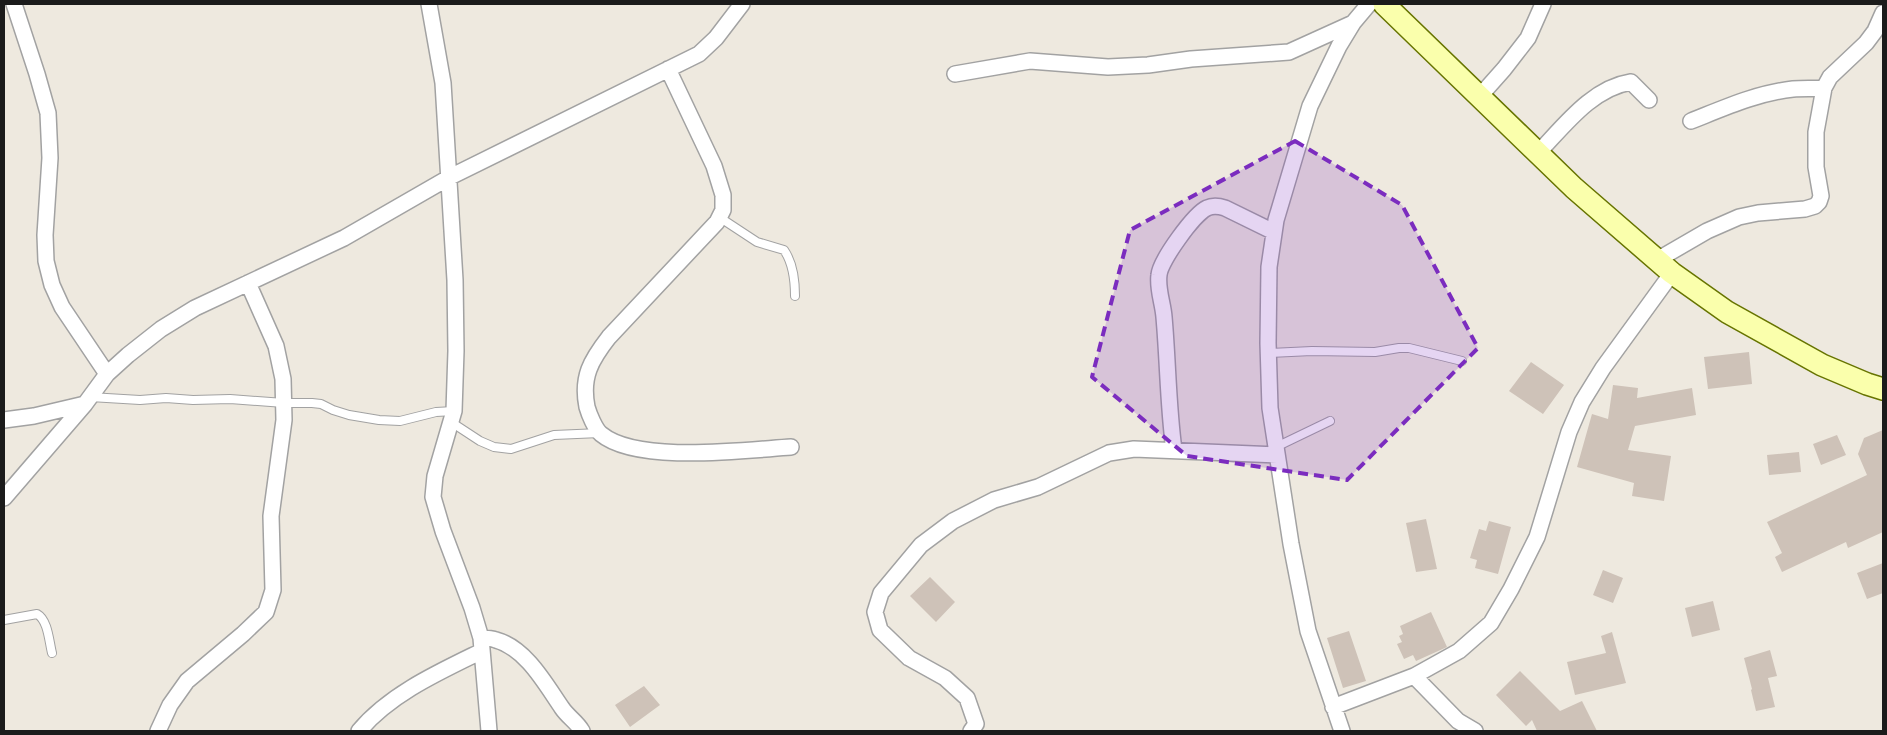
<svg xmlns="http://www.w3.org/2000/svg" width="1887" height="735" font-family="'PT Sans',sans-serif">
  <rect width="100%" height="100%" fill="#eee9df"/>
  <path fill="#cec2b8" d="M1749 352 1752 384 1708 389 1704 357Z
    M1531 362 1564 385 1543 414 1509 391Z
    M1613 385 1638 388 1637 398 1692 388 1696 415 1635 426 1628 450 1671 456 1664 501 1632 496 1634 483 1577 467 1592 414 1608 419Z
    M1883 430V532L1848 548 1846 542 1782 572 1775 557 1782 553 1767 522 1867 475 1858 454 1864 438Z
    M1837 435 1846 455 1821 465 1813 444Z
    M1799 452 1801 472 1769 475 1767 455Z
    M1426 519 1437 569 1416 572 1406 523Z
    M1489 521 1511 527 1498 574 1475 568 1477 560 1470 558 1479 529 1486 531Z
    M1883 563V593L1867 599 1857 573Z
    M1603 570 1623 578 1613 603 1593 595Z
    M930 577 955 602 936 622 910 596Z
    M1713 601 1720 630 1692 637 1685 608Z
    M1431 612 1447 647 1416 661 1413 655 1404 659 1397 644 1402 642 1399 636 1403 634 1400 626Z
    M1349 631 1366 681 1343 688 1327 638Z
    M1612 632 1626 683 1575 695 1567 662 1606 653 1601 636Z
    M1770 650 1777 676 1768 678 1775 707 1756 711 1751 690 1752 689 1744 658Z
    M1520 671 1560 711 1582 701 1597 731H1537L1532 720 1526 726 1496 695Z
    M644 686 660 705 630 727 615 705Z"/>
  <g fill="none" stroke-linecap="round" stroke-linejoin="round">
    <g stroke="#a2a2a2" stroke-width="10">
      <path id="lane" d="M719 217 757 242 784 250C793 263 795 281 795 296
        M1268 353 1312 351 1375 352 1399 348H1409L1462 361
        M90 397 140 400 166 398 193 400 230 399 284 403H312L321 404 333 410 349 415 379 420 400 421 436 412 454 411
        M451 422 480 441 494 447 511 449 554 435 600 433
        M1276 447 1330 421
        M4 620 37 614C48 620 49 641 52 653"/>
    </g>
    <g stroke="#a2a2a2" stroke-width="18">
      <path id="street" d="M14 4 37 74 48 113 50 158 45 235 46 261 52 285 62 307 107 374
        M429 4 443 83 455 280 456 351 454 411 435 476 433 497 443 531 472 608 481 638 489 731
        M668 69 714 166 723 195V210L717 222 609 337C591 360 581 377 587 407 589 414 595 429 601 434 637 464 745 450 791 447
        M955 74 1030 61 1108 67 1148 65 1191 59 1289 52 1353 23
        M1480 96 1504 69 1528 38 1543 4
        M1691 121C1724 108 1757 93 1793 89 1803 88 1814 89 1824 88
        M1538 153C1564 126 1592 88 1631 82L1649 100
        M1657 260 1707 231 1739 217 1758 213 1805 209 1815 206 1819 202 1821 196 1816 167V132L1824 88 1830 77 1866 43 1875 31 1883 13
        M4 420 34 416 85 404
        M1174 450C1168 406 1168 362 1164 317 1163 303 1157 289 1159 275 1160 261 1194 214 1207 208 1213 205 1219 206 1225 208L1274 232
        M4 498 85 404 107 374 128 355 161 329 195 308 344 238 450 177 699 54 716 38 742 4
        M481 638C486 638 491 638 496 640 526 648 546 685 562 708 568 717 577 722 582 731
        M1414 676 1458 721 1475 731
        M1333 707 1414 676 1459 651 1491 623 1511 589 1537 537 1569 432 1582 402 1603 368 1672 273
        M158 731 170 705 187 681 243 634 266 612 273 590 271 516 284 420 283 379 276 346 248 283
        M359 731C390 694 439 672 482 651
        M971 731 976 724 967 698 945 678 909 658 880 630 875 612 881 593 921 545 953 521 994 500 1038 487 1109 453 1134 449 1277 455
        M1342 731 1308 631 1291 544 1270 408 1268 343 1269 267 1276 220 1310 106 1339 46 1353 23 1369 4"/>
    </g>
    <g stroke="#677400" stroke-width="24">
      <path id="secondary" d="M1384 4 1574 188 1672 273 1727 312 1822 365 1867 384 1883 389"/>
    </g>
    <use href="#lane" stroke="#fff" stroke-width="8"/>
    <use href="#street" stroke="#fff" stroke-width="15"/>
    <use href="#secondary" stroke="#faffac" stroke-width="21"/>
  </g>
  <path fill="#7b2cbf" fill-opacity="0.2" stroke="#7b2cbf" stroke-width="4" stroke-dasharray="10 6" stroke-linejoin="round" d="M1295 141 1402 205 1478 348 1347 480 1187 456 1092 377 1130 230Z"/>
  <rect width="1887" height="735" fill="none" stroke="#1b1b1b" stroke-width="10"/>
</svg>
